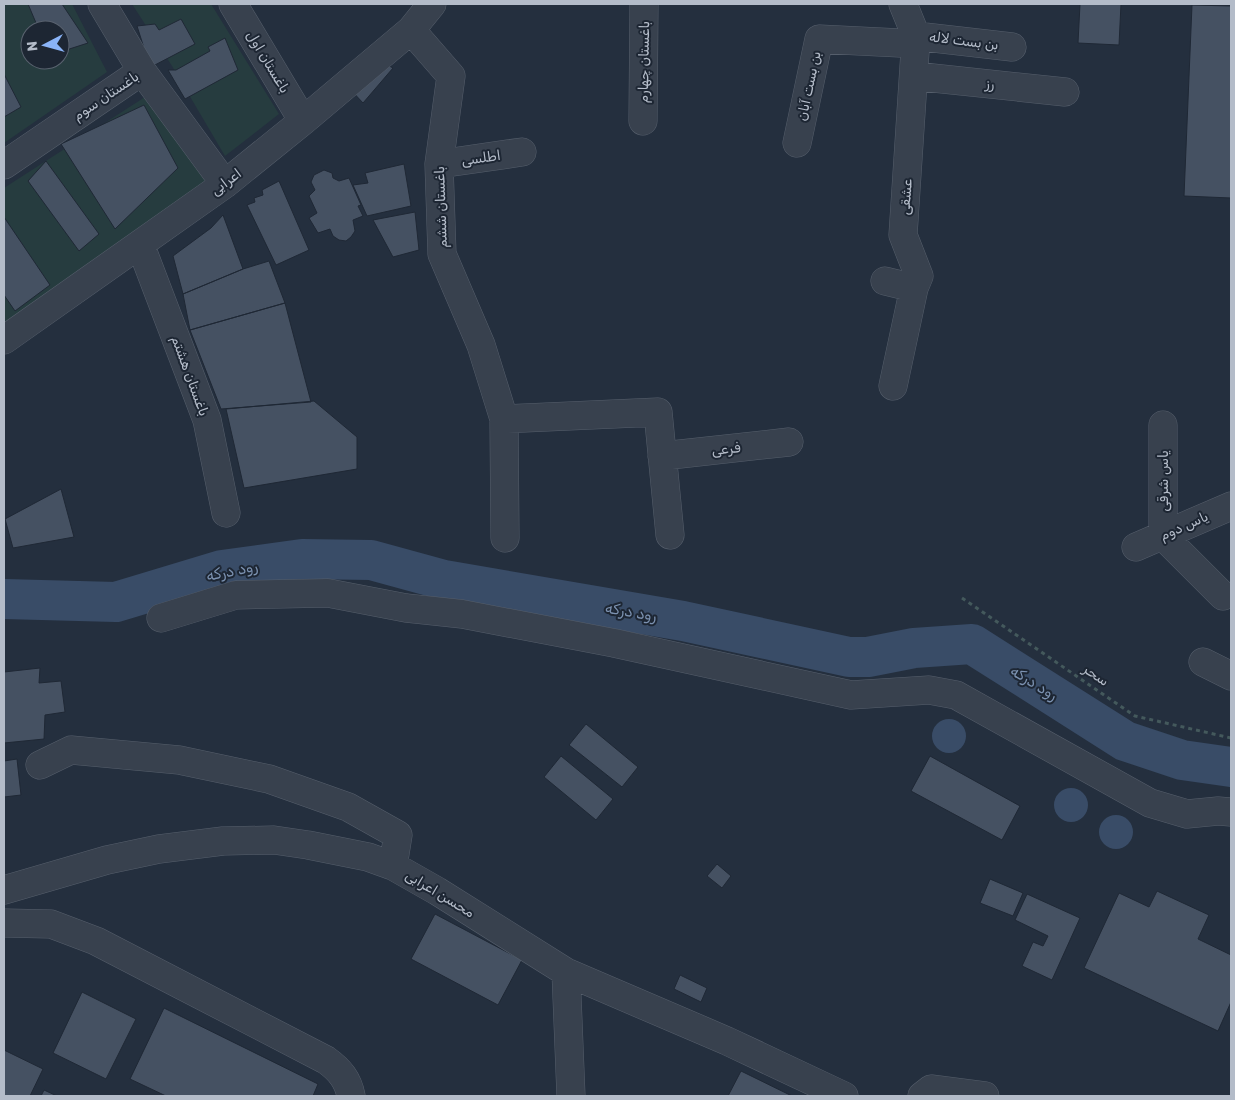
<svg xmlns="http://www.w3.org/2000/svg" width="1235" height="1100" font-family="Rubik,'Noto Sans Arabic',sans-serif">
  <rect width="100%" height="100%" fill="#242f3e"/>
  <path fill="#263c3f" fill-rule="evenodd" d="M4 4H72L107 72 4 143ZM30 30H60V60H30Z
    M132 4H211L279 114 225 156 172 66Z
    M145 97 207 180 4 330V188Z"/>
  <path fill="#394c67" d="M932 736a17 17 0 1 1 34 0a17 17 0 1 1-34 0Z
    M1054 805a17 17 0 1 1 34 0a17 17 0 1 1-34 0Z
    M1099 832a17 17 0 1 1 34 0a17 17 0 1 1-34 0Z"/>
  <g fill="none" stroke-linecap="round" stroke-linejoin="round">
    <path stroke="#394c67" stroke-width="40" d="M4 599 116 602 222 570 302 559 371 560 444 580 683 621 849 657H868L914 648 972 644 1125 741 1182 760 1231 767"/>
  </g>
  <path fill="#455162" stroke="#1f2835" d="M28 4H62L88 43 60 52V30H39Z
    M1080 4H1121L1119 45 1078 43Z
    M1192 5 1231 6V198L1184 196Z
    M181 19 195 44 153 66 144 48 137 26 155 24 159 30Z
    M225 38 238 70 185 99 168 70H176L210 51 208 47Z
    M382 62 393 68 363 103 350 89Z
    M4 74 21 107 4 117Z
    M144 105 178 168 115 229 61 144Z
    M46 161 99 234 79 251 28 181Z
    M404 164 411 206 367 216 353 185 368 183 365 173Z
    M324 170 332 173 333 178 339 181 349 178 361 205 358 206 363 216 353 220 355 231 351 237 346 241 339 240 333 236 330 229 318 233 309 218 317 213 309 196 315 190 311 182 314 175Z
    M279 181 309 250 276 265 247 205 255 202 254 198 263 195 262 190Z
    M415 212 419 250 393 257 373 220Z
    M223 215 243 269 183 294 173 256 211 228Z
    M4 217 50 285 15 311 4 295Z
    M269 261 285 303 190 330 183 294 243 269Z
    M285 303 311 402 221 409 190 330Z
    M314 401 357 437V469L244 488 226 409Z
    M61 489 74 537 13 548 5 519Z
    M40 668 39 683 61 681 65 712 45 715 44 739 4 743V672Z
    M586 724 638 767 622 787 569 745Z
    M561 756 613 799 596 820 544 777Z
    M930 756 1020 806 1002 840 911 791Z
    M17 759 21 795 4 797V761Z
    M717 864 731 876 722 888 707 876Z
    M990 879 1023 893 1013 916 980 903Z
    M1157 891 1209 915 1198 939 1231 955V1002L1218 1031 1084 968 1119 893 1149 907Z
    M1027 894 1080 918 1052 980 1022 966 1033 942 1043 946 1048 936 1015 920Z
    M435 914 522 960 498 1005 411 959Z
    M680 975 707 988 701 1002 674 989Z
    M82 992 136 1019 106 1079 53 1053Z
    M164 1008 318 1084 313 1096H166L130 1079Z
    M4 1050 43 1069 30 1096H4Z
    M741 1071 792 1096H728Z
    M44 1090 57 1096H41Z"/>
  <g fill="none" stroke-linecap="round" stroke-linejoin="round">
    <g stroke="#565f6c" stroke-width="29">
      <path id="minor" d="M102 4 142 71
        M233 4 303 121
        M411 30 451 76 439 164 442 254 481 345 504 419 505 538
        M914 76 1065 92
        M643 121 644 4
        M797 143 819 39 900 43 916 36 1012 47
        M439 164 522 152
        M4 165 142 71 225 184
        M140 244 207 420 226 513
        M885 281 914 288
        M4 340 225 184 303 121 411 30 432 4
        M893 386 914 288 919 276 903 235 916 36 903 4
        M504 419 658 412 670 535
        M1163 425V536L1223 596
        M662 456 789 442
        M1136 547 1231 506
        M161 618 236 595 328 593 406 608 462 614 614 643 851 695 929 690 956 695 1150 803 1187 814 1218 811 1231 812
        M1203 662 1231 676
        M40 765 71 750 179 760 269 779 348 807 398 835 393 866
        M4 890 107 860 159 849 223 841 274 840 308 845 368 857 393 866 437 891 566 972 727 1041 844 1096
        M4 923 51 924 96 941 326 1060C340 1070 348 1080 351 1096
        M566 972 571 1096
        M922 1096 931 1089 985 1096"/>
    </g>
    <path stroke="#44595c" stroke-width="3" stroke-dasharray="4 4" stroke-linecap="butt" d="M962 598 1135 716 1231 738"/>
    <use href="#minor" stroke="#38414e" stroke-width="28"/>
  </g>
  <g text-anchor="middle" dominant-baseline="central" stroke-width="4" stroke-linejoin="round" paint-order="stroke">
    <g font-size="14" fill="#b4bcc9" stroke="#1d2633">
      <text transform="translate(964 41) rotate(7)">بن بست لاله</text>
      <text transform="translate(268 62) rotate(59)">باغستان اول</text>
      <text transform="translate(644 62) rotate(-89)">باغستان چهارم</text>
      <text transform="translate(990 84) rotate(6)">رز</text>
      <text transform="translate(809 86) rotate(-78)">بن بست آبان</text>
      <text transform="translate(106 96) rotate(-34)">باغستان سوم</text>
      <text transform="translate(481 158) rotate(-8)">اطلسی</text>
      <text transform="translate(226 182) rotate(-37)">اعرابی</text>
      <text transform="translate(906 197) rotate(-86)">عشقی</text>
      <text transform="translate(441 207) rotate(-92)">باغستان ششم</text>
      <text transform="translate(190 376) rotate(70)">باغستان هشتم</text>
      <text transform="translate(726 449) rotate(-6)">فرعی</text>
      <text transform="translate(1163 481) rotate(-90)">یاس شرقی</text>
      <text transform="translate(1184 526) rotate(-24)">یاس دوم</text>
      <text transform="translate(1096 675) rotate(34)">سحر</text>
      <text transform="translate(440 894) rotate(31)">محسن اعرابی</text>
    </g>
    <g font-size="15" font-style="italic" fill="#7c92b1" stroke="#1d2633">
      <text transform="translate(232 571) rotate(-11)">رود درکه</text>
      <text transform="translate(631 612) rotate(10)">رود درکه</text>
      <text transform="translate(1034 683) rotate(32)">رود درکه</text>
    </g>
  </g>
  <rect width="1235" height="1100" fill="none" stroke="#b4bcc9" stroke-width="10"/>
  <g transform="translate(45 45) rotate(264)"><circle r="24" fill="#1d2633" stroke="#59626f"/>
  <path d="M0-4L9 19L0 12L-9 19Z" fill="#8ab4f8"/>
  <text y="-8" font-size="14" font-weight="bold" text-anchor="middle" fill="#b4bcc9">N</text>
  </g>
</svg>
